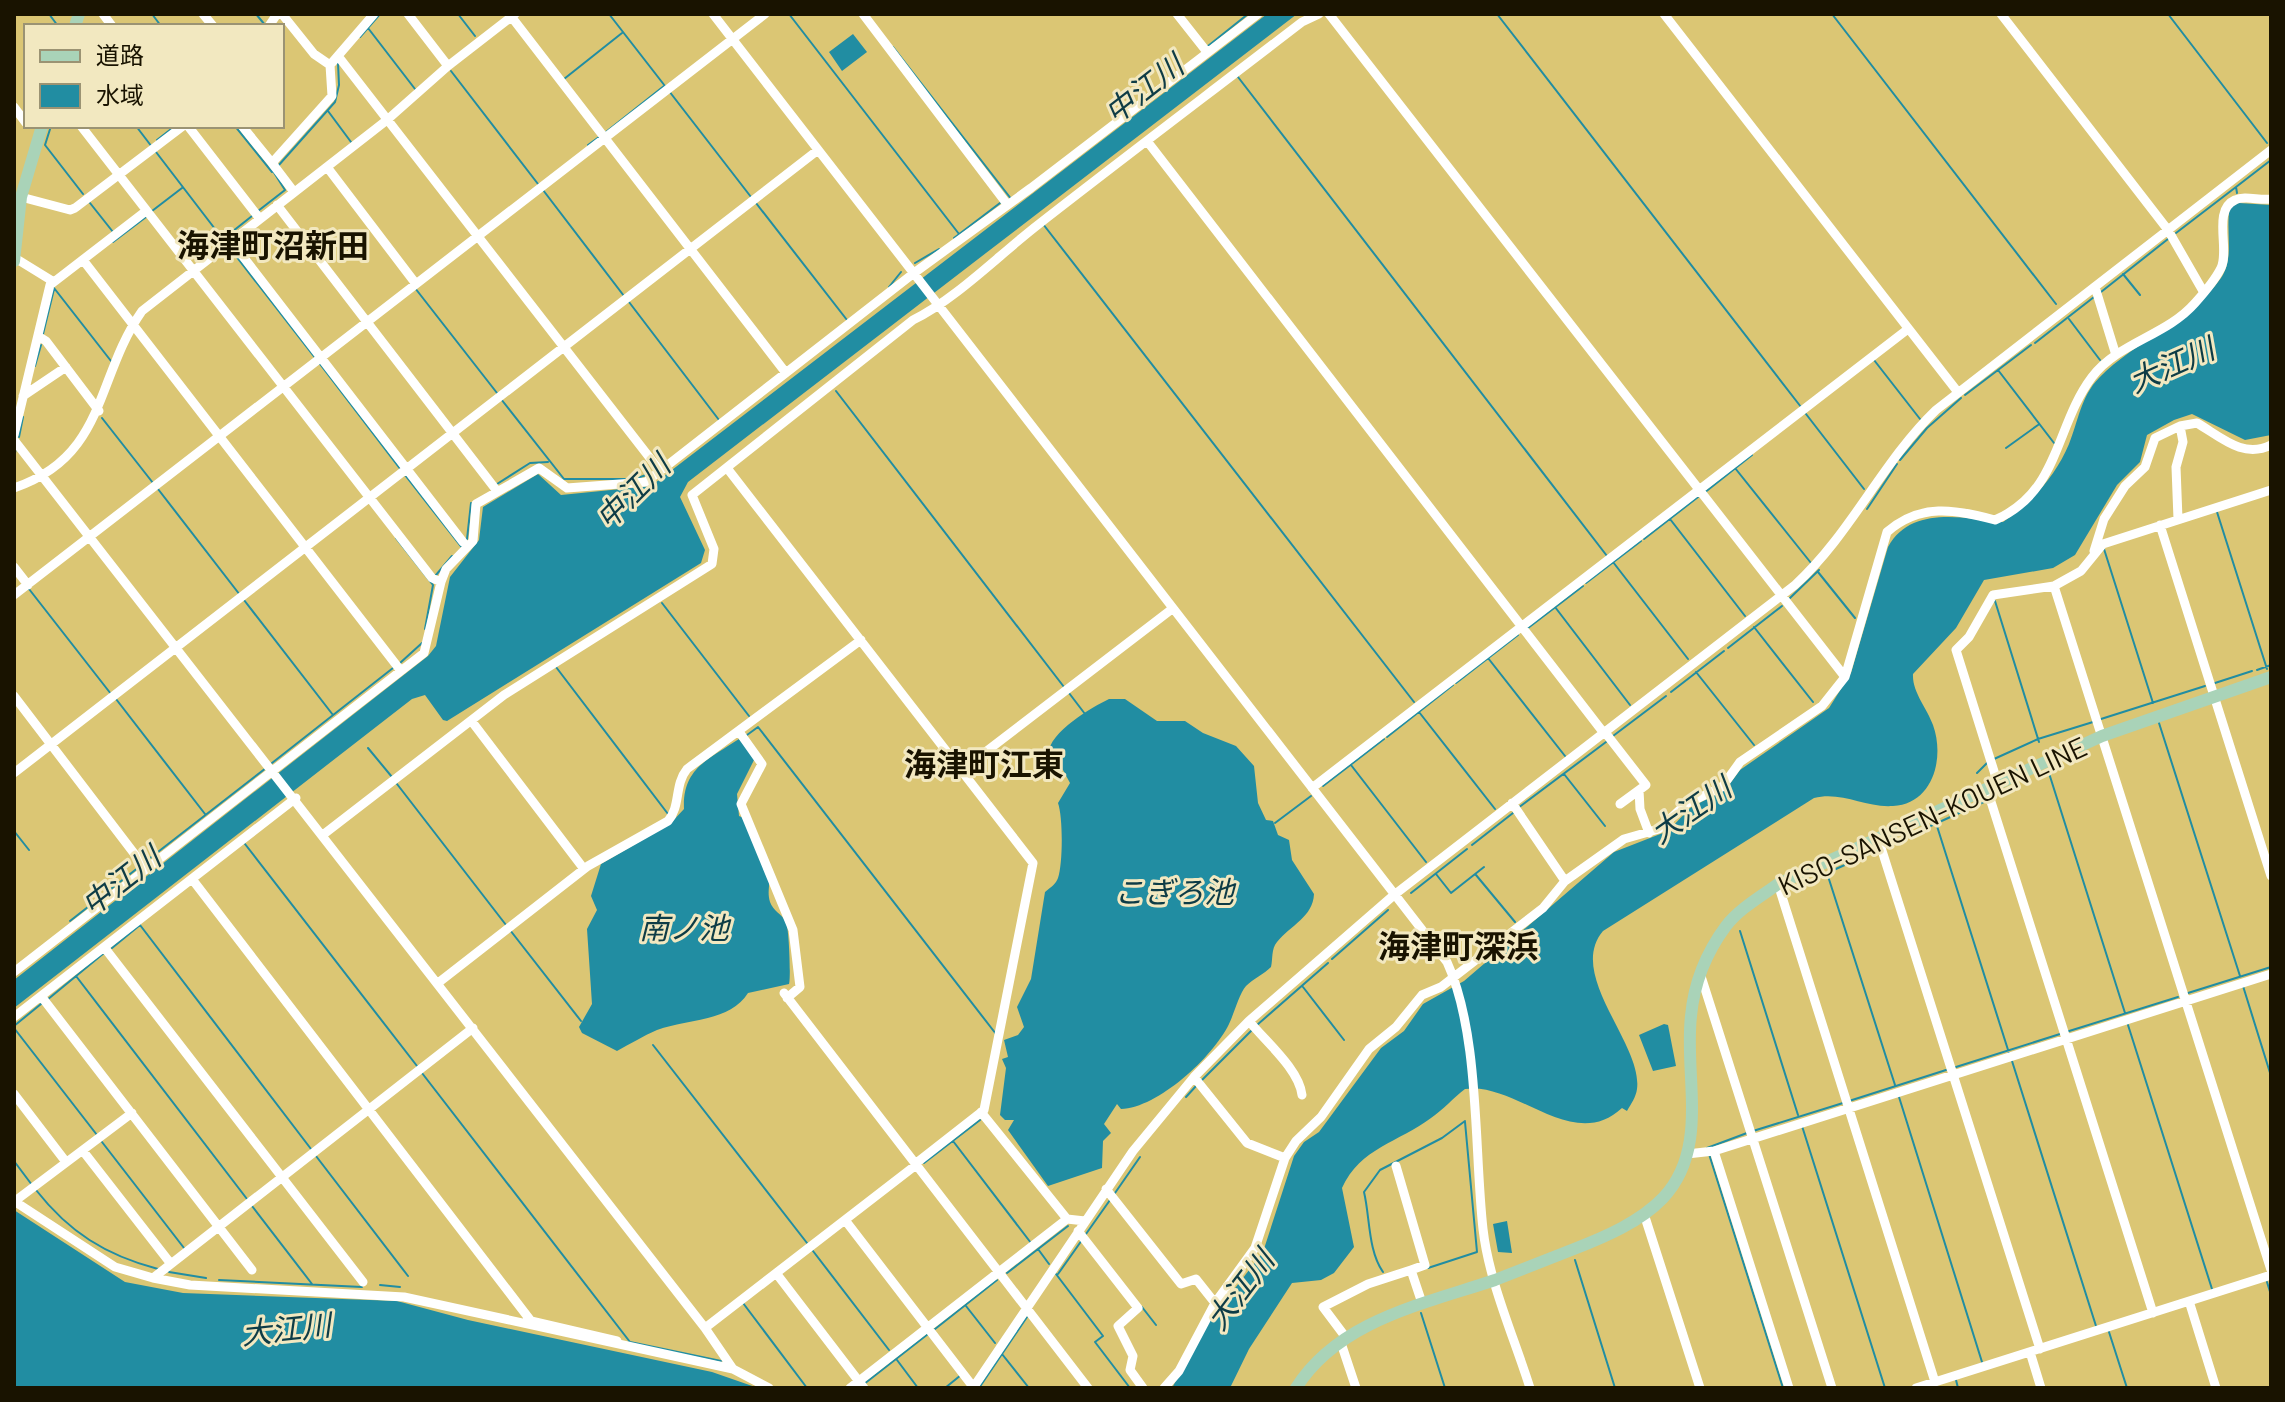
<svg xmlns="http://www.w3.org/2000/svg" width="2285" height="1402" font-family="Barlow,'Noto Sans JP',sans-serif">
  <rect width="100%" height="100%" fill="#dbc674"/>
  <path fill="#218da2" d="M1267 14H1297L688 482 680 497 705 550 701 563 447 721 443 720 425 695 412 699 14 1008V980L428 656 436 646 450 577 479 540 483 507 538 474 561 495 651 486Z
    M853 34 867 52 842 71 829 52Z
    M2239 203 2271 205V435L2245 440 2192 414 2174 420 2147 435 2140 462 2117 485 2075 555 2053 568 1984 580 1956 628 1913 674C1912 692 1927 708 1933 725 1945 758 1933 804 1893 806 1865 808 1842 791 1814 798L1603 931C1566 975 1643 1044 1637 1089 1636 1097 1631 1104 1627 1111L1622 1108C1573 1154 1516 1081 1465 1089 1453 1098 1443 1110 1431 1118 1399 1142 1360 1148 1342 1188L1354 1247 1334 1273 1321 1280 1292 1283 1249 1349 1230 1388H1172L1205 1327 1263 1252 1294 1156 1304 1142 1319 1132 1381 1048 1404 1031 1423 1004 1464 981 1614 852 1668 831 1690 808 1726 789 1740 770 1829 708 1851 673 1888 547C1911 505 1963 518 2003 522 2032 502 2055 477 2069 444 2078 422 2081 396 2099 378 2136 340 2190 322 2221 278 2235 257 2225 231 2230 207Z
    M1109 699H1125L1157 721H1185L1203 733 1236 746 1254 766 1258 803 1266 820 1273 821 1278 835 1289 840 1292 860 1314 894C1313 917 1291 925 1277 942 1271 949 1273 959 1271 967 1264 974 1253 979 1246 986 1239 994 1234 1014 1229 1024 1213 1057 1158 1108 1121 1109L1117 1104 1104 1124 1111 1133 1103 1141 1102 1168 1048 1186 1008 1130 1014 1120H1005L1000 1115 1006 1068 1002 1059 1008 1057 1004 1040 1018 1035 1024 1027 1017 1007 1031 979 1045 892C1051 887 1056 884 1058 878 1063 863 1063 817 1058 803L1070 783 1063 770 1049 757C1044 735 1092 707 1109 699Z
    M739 739 755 758 737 794 739 816 744 818C751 836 767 859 769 877 770 887 767 892 770 902 773 911 782 914 786 922 789 927 791 979 789 984L748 993C730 1022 687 1019 657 1030 643 1036 630 1044 617 1051L582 1033 579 1027 592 1004 587 929 597 910 591 896 601 864 670 824 684 809C682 768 709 759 739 739Z
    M1664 1024 1668 1025 1676 1066 1653 1071 1639 1035Z
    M14 1210 125 1282 183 1293 397 1301 468 1320 712 1372 758 1388H14Z
    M1507 1221 1512 1253 1498 1252 1493 1224Z"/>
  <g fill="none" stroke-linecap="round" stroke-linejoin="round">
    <path stroke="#218da2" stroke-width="2" d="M49 14 58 26
      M152 14 161 26
      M256 14 265 25
      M458 14 475 36
      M609 14 665 86
      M789 14 959 234
      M1497 14 1801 407
      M1832 14 2056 304
      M2168 14 2267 143
      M368 28 415 89
      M360 37 380 14
      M1208 46 1248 14
      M893 47 1012 200
      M451 71 538 184
      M1238 77 1607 556
      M564 79 622 33
      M669 91 751 197
      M328 111 351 142
      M51 126 45 145 83 194
      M136 126 152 147
      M235 126 272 172
      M606 132 664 86
      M157 140 175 126
      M588 145 599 137
      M156 152 225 242
      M278 166 335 102 339 85 338 63
      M543 190 624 296
      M2237 193 2236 187 2271 160
      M90 203 113 232
      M756 203 847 320
      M152 211 182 188
      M258 211 285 190 273 171
      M1043 224 1414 702
      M2176 233 2236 187
      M954 238 1000 203
      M223 239 252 216
      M113 242 146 217
      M229 247 316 359
      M915 263 939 249
      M2123 274 2140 295
      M889 287 901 272
      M54 288 111 361
      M415 288 497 393
      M2101 292 2168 239
      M629 302 719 420
      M2069 319 2100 360
      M43 334 54 289
      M2035 343 2094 297
      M1874 360 1920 419
      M320 364 401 470
      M35 366 41 345
      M1998 370 2054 443
      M836 391 1064 687
      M1965 395 2031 345
      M501 399 564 479H628
      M1806 414 1864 489
      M102 418 153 483
      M19 437 23 417
      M2006 448 2038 425
      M14 459 16 447
      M1900 460 1927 428 1961 398
      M1735 468 1811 563
      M405 475 463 549
      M638 478 651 473
      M497 484 530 463 548 462
      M158 489 240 595
      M1704 493 1752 455
      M1867 509 1897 464
      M2217 512 2267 669
      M1670 519 1745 616
      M396 538 433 585 425 629
      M467 539 471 503
      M1644 539 1698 497
      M2104 549 2153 703
      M1613 562 1688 659
      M1818 572 1855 618
      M436 575 452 556
      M1586 583 1641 541
      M29 589 111 694
      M1790 598 1819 570
      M244 600 333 715
      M1995 601 2039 742
      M662 603 749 716
      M1555 607 1630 705
      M1754 627 1813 702
      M1528 628 1583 586
      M1728 648 1782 606
      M1488 658 1565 756
      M400 663 422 643
      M556 667 668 814
      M2257 670 2271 665
      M1696 672 1754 745
      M1456 683 1518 635
      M2215 683 2252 671
      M1671 692 1724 651
      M1069 693 1085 714
      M116 699 205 814
      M1419 712 1495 809
      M2101 719 2205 686
      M2159 723 2240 976
      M747 735 758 727 996 1034
      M1613 736 1666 696
      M1387 737 1453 685
      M368 748 392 777
      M1994 759 2038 739 2093 722
      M272 763 393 668
      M1351 765 1426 862
      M2048 770 2125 1013
      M1977 773 1987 763
      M1564 774 1605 826
      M397 784 506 925
      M1323 786 1384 739
      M1518 808 1606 742
      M1275 823 1311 796
      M1936 823 2009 1053
      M14 831 29 850
      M245 844 417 1066
      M1472 845 1513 813
      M1886 846 1986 801
      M1878 850 1827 873 1895 1085
      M145 862 266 768
      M1436 874 1451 893 1484 867
      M1476 875 1515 922
      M1411 893 1467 849
      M70 921 139 867
      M510 930 581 1021
      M1740 931 1798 1115
      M112 948 140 925 311 1149
      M1332 959 1388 910
      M76 976 247 1199
      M2243 986 2271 1076
      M1303 987 1344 1040
      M2188 993 2271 967
      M47 1000 104 953
      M1257 1025 1328 963
      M2128 1025 2212 1289
      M14 1026 41 1004
      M14 1028 97 1135
      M2066 1032 2178 997
      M653 1045 807 1243
      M2012 1061 2096 1326
      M1956 1067 2060 1034
      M422 1073 630 1342 721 1361
      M1202 1080 1251 1031
      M1186 1097 1196 1086
      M1899 1097 1982 1362
      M1849 1101 1946 1070
      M1802 1126 1885 1388
      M1753 1131 1843 1103
      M953 1141 1031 1243
      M102 1142 184 1248
      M1707 1148 1747 1133
      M1709 1154 1783 1388
      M316 1156 408 1276
      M14 1161 32 1185
      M924 1163 980 1120
      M36 1190C69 1232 105 1255 158 1269
      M1115 1193 1140 1157
      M252 1206 312 1284
      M1086 1234 1110 1200
      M1038 1249 1049 1264
      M813 1251 889 1350
      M1575 1260 1615 1388
      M1428 1268 1477 1252 1465 1122
      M169 1272 206 1278
      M1383 1272C1368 1251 1370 1217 1364 1192L1380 1170 1442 1138 1465 1121
      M1007 1273 1068 1226
      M1056 1274 1103 1336 1095 1342 1130 1388
      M1058 1274 1082 1240
      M219 1280 362 1287
      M2267 1282 2271 1295
      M380 1285 400 1287
      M743 1303 807 1388
      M966 1306 995 1343
      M1142 1307 1156 1325
      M1421 1313 1445 1388
      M935 1329 997 1280
      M2109 1332 2127 1388
      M1002 1354 1029 1388
      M897 1360 918 1388
      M1956 1380 1958 1388
      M864 1384 928 1334
      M945 1388 961 1375
      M979 1388 1027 1317"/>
    <path stroke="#fff" stroke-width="9" d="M103 14 112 26
      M203 14 213 26
      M282 14 314 54 330 65
      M408 14 448 66
      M713 14 1447 962C1480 1034 1474 1149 1483 1229 1489 1282 1514 1337 1530 1388
      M863 14 1007 204
      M1177 14 1207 52
      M1329 14 1845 677
      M1664 14 1957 391
      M2001 14 2168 230 2203 291
      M510 15 786 373
      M269 26 277 14
      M338 56 660 471
      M14 107 26 123
      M81 126 432 578 441 582
      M188 126 260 219
      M242 126 272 163
      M1147 141 1603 732
      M327 167 416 284
      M294 192 272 163 332 96 330 65 374 14
      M21 197 70 210 75 208 183 126
      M277 205 497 491
      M231 241 463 542
      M15 258 54 282
      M83 260 401 671
      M2095 287 2115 352
      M38 336 46 341 99 411
      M23 396 66 367
      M14 435 50 285 146 211
      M14 440 705 1328 733 1369
      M727 468 1033 863 984 1110 915 1164
      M14 488C107 456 95 378 142 311L387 120 448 66 515 14
      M2271 490 2103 544 2081 571 2054 586 2271 1270
      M2178 519 2176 467 2183 442 2180 426 2197 423C2221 437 2243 459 2271 445
      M2160 525 2271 876
      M2094 551 2104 519 2125 486 2145 467 2155 438 2180 426
      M14 567 28 585
      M14 595 765 14
      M14 696 146 869
      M473 723 584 869
      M1604 731 1646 785 1620 804
      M740 733 762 764 741 804 793 930 800 987 787 998
      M962 770 1172 609
      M14 773 818 150
      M1998 784 1956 650 1969 637 1993 595 2054 586
      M1312 788 1908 329
      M1987 789 2153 1313
      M1639 790 1640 809 1649 833
      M1512 803 1565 881
      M324 834 504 695 712 564 714 549 692 495 913 320C956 299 1000 254 1039 224 1126 156 1215 89 1302 22L1319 14
      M1878 838 2040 1349
      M192 879 531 1321 617 1341
      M1778 884 1935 1382
      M104 947 363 1282
      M14 972 424 653 441 582 446 569 473 541 476 504 539 468 567 488 646 482 914 273 1031 188 1258 14
      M1700 973 1832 1388
      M438 983 588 866 668 821C681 806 674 785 687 769L861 640
      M784 993 1088 1388
      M41 996 252 1270
      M14 1017 296 798
      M1249 1021C1265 1041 1299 1069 1302 1095
      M1194 1077 1247 1143 1285 1158
      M14 1094 66 1162
      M981 1112 1067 1219
      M83 1151 171 1264
      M1714 1151 1789 1388
      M1687 1154 1714 1151 2271 974
      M1396 1166 1425 1265 1411 1270 1422 1303
      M1106 1189 1181 1284 1196 1279 1215 1303
      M14 1201 115 1267 153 1278 190 1285 404 1297 733 1369 769 1388
      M15 1201 132 1113
      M1644 1214 1700 1388
      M845 1220 974 1388
      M1078 1231 1138 1308 1118 1326 1133 1356 1130 1370 1143 1388
      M776 1273 864 1388
      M153 1278 473 1028
      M2189 1301 2216 1388
      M705 1328 916 1165
      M1347 1339 1323 1307 1368 1284 1411 1270
      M1341 1343 1356 1388
      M2030 1352 2041 1388
      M850 1388 1067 1219 1085 1221
      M973 1388 1133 1151 1194 1077 1249 1021 1394 895 1795 585C1851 534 1882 462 1936 410L2271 150
      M1164 1388 1179 1371 1215 1303 1255 1248 1285 1158 1296 1141 1321 1117 1369 1049 1396 1027 1422 995 1441 987 1512 932 1543 908 1565 881 1624 839 1659 829 1686 804 1722 787 1740 762 1822 706 1845 677 1887 532C1920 503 1955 509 1995 520 2060 492 2055 426 2092 377 2119 342 2166 336 2195 303 2204 293 2215 280 2221 268 2230 250 2212 210 2235 200 2245 195 2260 201 2271 199
      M1916 1388 2271 1275"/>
    <path stroke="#a9d3b8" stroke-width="12" d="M75 26 79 14
      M14 261 21 197 42 126
      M1296 1388C1339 1320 1424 1304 1495 1280 1521 1270 1548 1259 1574 1249 1605 1237 1640 1222 1663 1198 1710 1148 1684 1076 1691 1016 1694 983 1706 953 1726 926 1739 909 1760 897 1778 884L2102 736 2271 677"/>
  </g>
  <g text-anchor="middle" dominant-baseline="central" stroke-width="6" stroke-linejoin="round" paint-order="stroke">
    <g font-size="28" fill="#191300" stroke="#f2e8c0">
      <text transform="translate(1932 815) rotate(-25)">KISO-SANSEN-KOUEN LINE</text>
    </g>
    <g font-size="30" font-style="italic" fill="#0e3c46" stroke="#f2e8c0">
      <text transform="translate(1143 88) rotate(-38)">中江川</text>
      <text transform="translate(2171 364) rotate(-24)">大江川</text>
      <text transform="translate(632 491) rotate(-45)">中江川</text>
      <text transform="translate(1690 809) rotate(-35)">大江川</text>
      <text transform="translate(120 880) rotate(-38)">中江川</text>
      <text x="1174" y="891">こぎろ池</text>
      <text x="684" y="927">南ノ池</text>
      <text transform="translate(1239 1289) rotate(-53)">大江川</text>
      <text transform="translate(286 1328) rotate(-6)">大江川</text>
    </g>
    <g font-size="32" font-weight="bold" fill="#191300" stroke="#f2e8c0">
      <text x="273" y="244">海津町沼新田</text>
      <text x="984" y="763">海津町江東</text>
      <text x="1458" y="945">海津町深浜</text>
    </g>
  </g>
  <rect width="2285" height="1402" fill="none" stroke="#191300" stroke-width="32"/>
  <rect x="24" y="24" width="260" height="104" fill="#f2e8c0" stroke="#9b9373" stroke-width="2"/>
  <rect x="40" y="50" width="40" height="12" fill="#a9d3b8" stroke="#9b9373" stroke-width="2"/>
  <text x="96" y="64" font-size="24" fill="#191300">道路</text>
  <rect x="40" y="84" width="40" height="24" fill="#218da2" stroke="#9b9373" stroke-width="2"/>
  <text x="96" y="104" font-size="24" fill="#191300">水域</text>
</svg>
